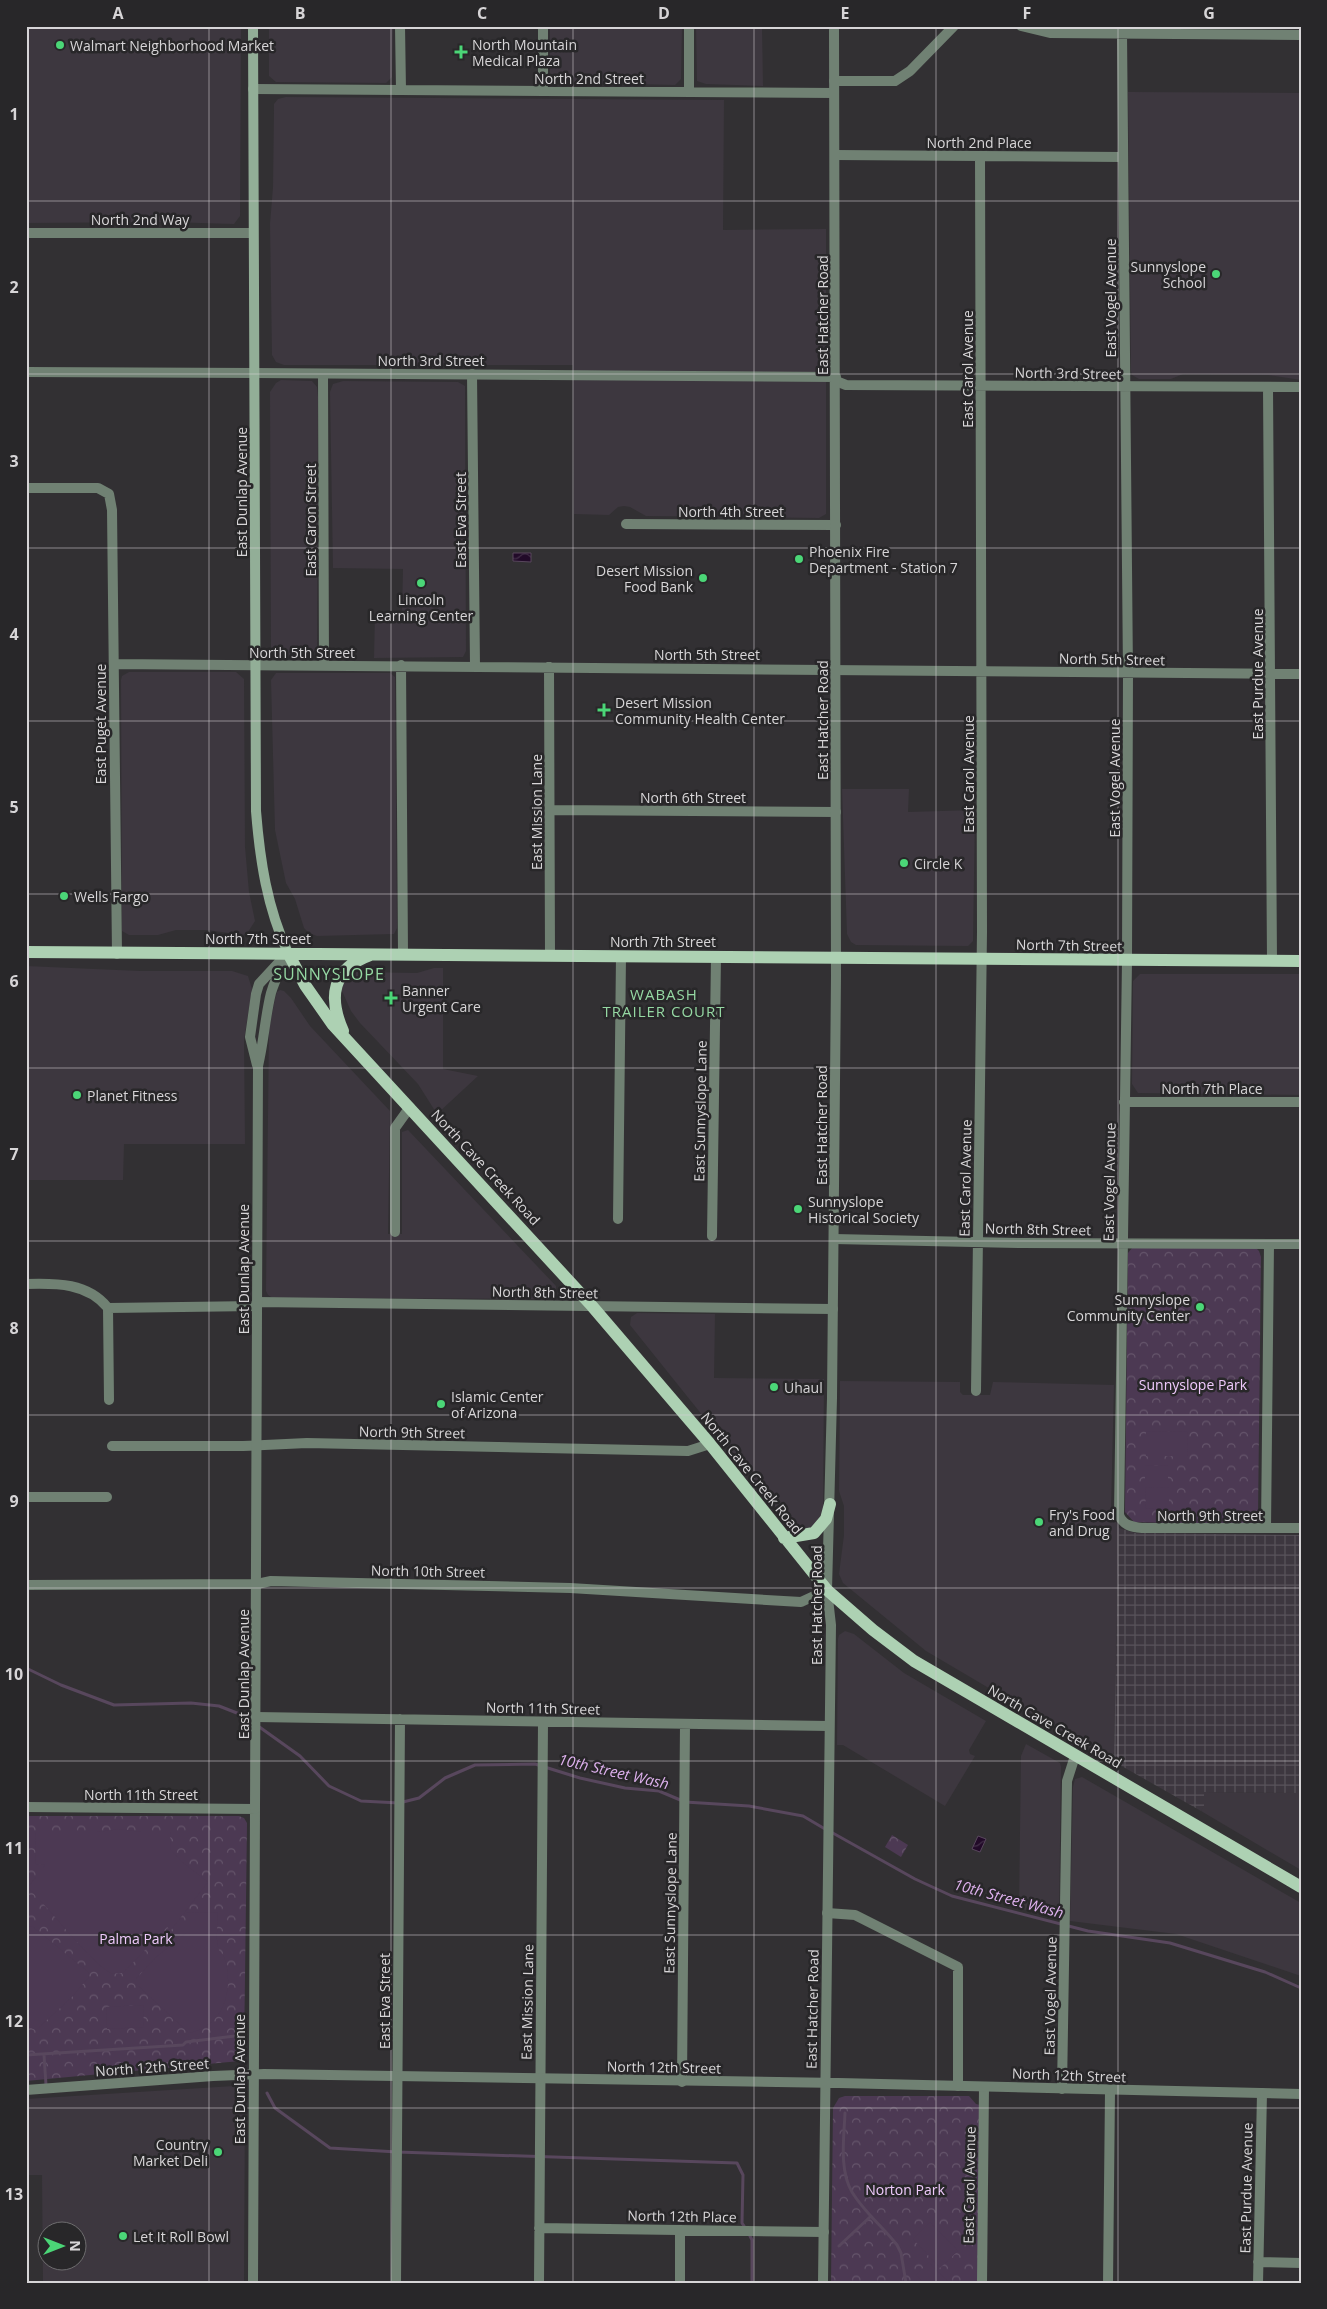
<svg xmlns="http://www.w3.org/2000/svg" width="1327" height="2309" font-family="'Open Sans',sans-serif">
  <defs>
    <pattern id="industrial-grid" width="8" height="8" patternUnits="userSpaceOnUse" patternTransform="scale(1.25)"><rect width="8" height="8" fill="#3d373f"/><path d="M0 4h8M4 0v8" fill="none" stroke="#58535a"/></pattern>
    <pattern id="forest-crowns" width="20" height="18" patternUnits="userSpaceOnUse" patternTransform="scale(1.25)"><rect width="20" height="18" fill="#4c3953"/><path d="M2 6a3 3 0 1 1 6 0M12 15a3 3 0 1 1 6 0" fill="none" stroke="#65556b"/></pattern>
    <pattern id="water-waves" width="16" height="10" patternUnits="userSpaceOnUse" patternTransform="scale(1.25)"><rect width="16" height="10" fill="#220a29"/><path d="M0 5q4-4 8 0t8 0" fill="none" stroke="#412d47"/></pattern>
  </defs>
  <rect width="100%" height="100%" fill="#323033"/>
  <path fill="#3d373f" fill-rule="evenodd" d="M26 26H241L240 216 234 224 167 222 26 223Z
    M269 26H393L392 77 386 83 276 82 269 76Z
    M550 26H682L681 79 675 85 553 82 550 73Z
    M696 26H762L763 86 706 84 697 81Z
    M1128 92 1301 93V380L1268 375 1183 374 1171 379H1139L1132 375 1131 371Z
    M286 97 724 100 723 230 826 229V514L819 518 646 516 630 507 624 506 618 507 609 515 574 514 573 365H284L276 362 272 355 270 224 273 187 274 110V104L278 99Z
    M281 380 312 381 317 387 318 397 317 648 310 656 277 657 273 654 271 648 270 392 276 383Z
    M343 381 458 382 465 386 466 651 463 657 374 658 375 613H402L403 569 333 568 330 392 333 384Z
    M129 672H236L244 679 245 847 249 892 255 921 248 932 243 935 207 930H176L158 935H129L122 931 121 680 122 676Z
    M276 673H390L395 677 397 928 394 934 317 936 309 933 304 928 295 899 286 883 275 830 271 680Z
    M842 789H909L908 812 975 810 973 941 968 946 856 945 851 942 847 934Z
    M26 966 140 971H232L248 976 252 989 244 1040 245 1144H124L123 1180H26Z
    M434 968H443V1069L478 1076 437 1114 418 1084 360 1023 351 1011 342 991V985L346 978 357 972 417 973Z
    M1140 974H1301V1095L1138 1093 1132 1084 1133 981Z
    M280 990 284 991 291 998 310 1026 390 1111 388 1234H402V1132L408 1130 556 1286V1296L552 1299 273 1298 268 1295 266 1291 269 1028 275 999 277 992Z
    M637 1313 715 1314 714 1378 824 1379 823 1518 816 1527 802 1531 791 1526 630 1325 631 1317Z
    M840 1381 960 1382V1392L963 1395H990L993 1382 1114 1385 1111 1511 1119 1528 1114 1752 1111 1760 926 1651 843 1583 839 1574 844 1535V1506L839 1491Z
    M845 1631 854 1634 904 1673 986 1721 969 1750 970 1754 975 1756 945 1806 843 1745H837L838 1639 839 1635Z
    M1026 1744 1060 1763 1061 1767 1059 1919 1019 1908 1021 1756Z
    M1082 1777 1301 1903V1976L1176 1934 1070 1921 1073 1787 1075 1779Z
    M1204 1792 1301 1793V1870L1201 1811 1204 1805Z
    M234 2086 244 2089 245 2096 244 2283H43L42 2175H26V2099ZM48 2232H78V2262H48Z"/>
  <path fill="url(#industrial-grid)" d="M1119 1528 1135 1533 1301 1535V1793L1204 1792V1806L1201 1811 1111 1760 1114 1752Z"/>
  <path fill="url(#forest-crowns)" d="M1132 1248H1256L1259 1251 1261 1257 1258 1516 1256 1522 1252 1525 1134 1522 1125 1512 1128 1253Z
    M26 1816H239L244 1818 247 1823 244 2054 240 2061 26 2081Z
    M892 1835 908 1845 901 1857 885 1847Z
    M845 2096H969L976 2104 980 2105 978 2283H831L833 2108 839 2098Z"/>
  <path fill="#4c3953" d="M1146 1431 1188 1432 1187 1456H1146Z
    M1168 1465V1484H1145V1466Z
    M1169 1487V1508L1146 1509 1145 1488Z
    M121 1829 141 1832H170L171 1850 182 1862 208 1882 171 1930 167 1927 123 1973C118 1973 115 1974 111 1973 95 1966 54 1915 40 1900H36V1896L28 1887 36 1877V1868H43L45 1865 36 1864 35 1832H97Z
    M218 1912C218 1923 215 1940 219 1950 220 1953 223 1954 224 1957 235 1988 224 2027 189 2033L136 1984V1979L155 1958 186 1933V1913Z
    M32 1926 88 1972 89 1977 70 1999 36 2030 26 2026V1927Z
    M143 2005 144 2027 107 2029 106 2007Z
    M930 2222 958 2251 940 2268 913 2239Z
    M929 2262 949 2283H924L916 2275Z"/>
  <path fill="url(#water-waves)" stroke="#58475d" d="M513 553H531V562L513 561Z
    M978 1836 986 1839 980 1852 972 1849Z"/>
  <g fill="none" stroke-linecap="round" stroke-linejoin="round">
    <path stroke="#58475d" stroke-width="3" d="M26 1668 61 1685 114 1705 191 1703 219 1706 242 1715 252 1722
      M258 1726 300 1756 329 1786 361 1801 399 1803 419 1798 445 1778 475 1765 535 1764 580 1778 625 1788 659 1791 685 1802 749 1806 803 1816 825 1829
      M831 1832 915 1879 952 1896 1088 1931 1170 1943 1265 1972 1301 1988
      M26 2055 183 2045 186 2042 243 2035
      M44 2055 46 2085
      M267 2093 275 2108 330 2148 397 2152 737 2163 743 2175 742 2223 746 2229
      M845 2113C844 2138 839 2170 852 2192 864 2212 883 2227 897 2245L901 2253 906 2283
      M749 2234 752 2240V2283
      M839 2246 871 2216"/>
    <path stroke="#708173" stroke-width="10" d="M400 26 401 90
      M543 26V91
      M689 26V92
      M1021 26 1050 33 1301 35
      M1122 33 1128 674 1127 961 1119 1515C1123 1525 1131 1527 1142 1528H1301
      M834 81H895L910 71 954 26
      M253 89 834 93
      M835 155 1123 157
      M26 233H253
      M26 372 255 373
      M323 374 324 665
      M472 374 475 666
      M836 381 846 385 1301 387
      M1268 388 1272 960
      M26 488H98L109 494 112 510 117 954
      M626 524 836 525
      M114 664 1301 674
      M401 665 403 954
      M549 667 550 956
      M550 810 836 812
      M1124 1102H1301
      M618 1219 621 956
      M395 1232V1128L410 1107
      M712 1236 716 956
      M834 1239 1021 1243 1301 1244
      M26 1284C57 1283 88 1283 108 1308L257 1306
      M257 1302 833 1309
      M108 1308 109 1400
      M976 1391 982 932 980 156
      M112 1446H243L307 1443 688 1451 710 1444
      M26 1497H107
      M1266 1528 1269 1244
      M26 1585 257 1584 271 1581 570 1588 801 1602 827 1590
      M256 1717 829 1726
      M26 1807 255 1809 253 2283
      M827 1913 855 1915 958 1967V2086
      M682 2082 685 1724
      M1062 2089 1067 1781 1075 1756
      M539 2228 824 2232
      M1258 2262 1301 2263
      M396 2283 400 1719
      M539 2283 543 1722
      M680 2283V2230
      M982 2283 984 2087
      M1108 2283 1110 2091
      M1258 2283 1262 2093"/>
    <path stroke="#708173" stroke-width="10" d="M255 373 836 377
      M257 1065 250 1037 256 994 259 984 283 958
      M255 1809 258 1066C264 1041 265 1017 271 993 275 979 282 966 288 953
      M26 2090 213 2076 264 2074 839 2083 1301 2094
      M823 2283 831 1625 827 1590 832 1398 836 975 834 26"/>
    <path stroke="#92ae97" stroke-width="10" d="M253 26 256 811C260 861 267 907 288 953"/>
    <path stroke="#add1b3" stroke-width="12" d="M26 952 1301 961
      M288 953 305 985 333 1025 592 1306 710 1444 827 1590 873 1630 914 1661 1301 1887
      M343 1031C328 997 332 969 370 955
      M784 1538 814 1533 826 1519 830 1504"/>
  </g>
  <path fill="none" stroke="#d7d5d7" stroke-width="1" stroke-opacity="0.55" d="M209 26V2283M391 26V2283M573 26V2283M754 26V2283M936 26V2283M1118 26V2283M26 201H1301M26 374H1301M26 548H1301M26 721H1301M26 894H1301M26 1068H1301M26 1241H1301M26 1415H1301M26 1588H1301M26 1761H1301M26 1935H1301M26 2108H1301"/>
  <g fill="#4bd677" stroke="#282729" stroke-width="2">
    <circle cx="60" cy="45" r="5"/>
    <path d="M458.5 44.5h5v5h5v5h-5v5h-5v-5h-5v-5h5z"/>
    <circle cx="1216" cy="274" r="5"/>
    <circle cx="799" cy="559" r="5"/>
    <circle cx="703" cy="578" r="5"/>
    <circle cx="421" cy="583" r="5"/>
    <path d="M601.5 702.5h5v5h5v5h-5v5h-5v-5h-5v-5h5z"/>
    <circle cx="904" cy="863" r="5"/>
    <circle cx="64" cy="896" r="5"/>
    <path d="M388.5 990.5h5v5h5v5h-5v5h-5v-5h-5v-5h5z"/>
    <circle cx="77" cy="1095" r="5"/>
    <circle cx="798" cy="1209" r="5"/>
    <circle cx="1200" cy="1307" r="5"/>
    <circle cx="774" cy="1387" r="5"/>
    <circle cx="441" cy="1404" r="5"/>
    <circle cx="1039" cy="1522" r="5"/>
    <circle cx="218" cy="2152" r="5"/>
    <circle cx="123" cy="2236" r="5"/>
  </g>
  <g text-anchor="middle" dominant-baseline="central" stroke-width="5" stroke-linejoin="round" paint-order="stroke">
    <g font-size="14" fill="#d7d5d7" stroke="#282729" text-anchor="start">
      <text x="472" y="44">North Mountain<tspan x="472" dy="16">Medical Plaza</tspan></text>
      <text x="70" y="45">Walmart Neighborhood Market</text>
      <text x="1206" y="266" text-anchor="end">Sunnyslope<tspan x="1206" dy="16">School</tspan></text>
      <text x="809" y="551">Phoenix Fire<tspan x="809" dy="16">Department - Station 7</tspan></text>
      <text x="693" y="570" text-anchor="end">Desert Mission<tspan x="693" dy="16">Food Bank</tspan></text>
      <text x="421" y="599" text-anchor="middle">Lincoln<tspan x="421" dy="16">Learning Center</tspan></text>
      <text x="615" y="702">Desert Mission<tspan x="615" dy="16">Community Health Center</tspan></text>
      <text x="914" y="863">Circle K</text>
      <text x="74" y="896">Wells Fargo</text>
      <text x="402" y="990">Banner<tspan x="402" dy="16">Urgent Care</tspan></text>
      <text x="87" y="1095">Planet Fitness</text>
      <text x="808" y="1201">Sunnyslope<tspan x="808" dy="16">Historical Society</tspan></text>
      <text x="1190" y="1299" text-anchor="end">Sunnyslope<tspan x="1190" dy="16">Community Center</tspan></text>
      <text x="784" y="1387">Uhaul</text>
      <text x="451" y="1396">Islamic Center<tspan x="451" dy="16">of Arizona</tspan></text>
      <text x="1049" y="1514">Fry's Food<tspan x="1049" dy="16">and Drug</tspan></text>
      <text x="208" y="2144" text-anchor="end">Country<tspan x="208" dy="16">Market Deli</tspan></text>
      <text x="133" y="2236">Let It Roll Bowl</text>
    </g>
    <g font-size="14" fill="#d7d5d7" stroke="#282729">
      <text x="589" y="78">North 2nd Street</text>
      <text x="979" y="142">North 2nd Place</text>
      <text x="140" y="219">North 2nd Way</text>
      <text transform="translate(1110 298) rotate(-90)">East Vogel Avenue</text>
      <text transform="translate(822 315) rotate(-90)">East Hatcher Road</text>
      <text x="431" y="360">North 3rd Street</text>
      <text transform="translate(967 369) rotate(-90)">East Carol Avenue</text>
      <text transform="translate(1068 373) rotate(1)">North 3rd Street</text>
      <text transform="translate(241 492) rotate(-90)">East Dunlap Avenue</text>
      <text x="731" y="511">North 4th Street</text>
      <text transform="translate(310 520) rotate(-90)">East Caron Street</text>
      <text transform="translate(460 520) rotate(-90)">East Eva Street</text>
      <text x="302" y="652">North 5th Street</text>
      <text x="707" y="654">North 5th Street</text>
      <text transform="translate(1112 659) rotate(1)">North 5th Street</text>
      <text transform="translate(1257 674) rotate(-90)">East Purdue Avenue</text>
      <text transform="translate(822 720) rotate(-90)">East Hatcher Road</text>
      <text transform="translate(100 724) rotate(-90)">East Puget Avenue</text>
      <text transform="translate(968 774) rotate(-90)">East Carol Avenue</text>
      <text transform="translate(1114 778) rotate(-90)">East Vogel Avenue</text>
      <text x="693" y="797">North 6th Street</text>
      <text transform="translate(536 812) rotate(-90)">East Mission Lane</text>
      <text x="258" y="938">North 7th Street</text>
      <text x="663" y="941">North 7th Street</text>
      <text transform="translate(1069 945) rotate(1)">North 7th Street</text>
      <text x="1212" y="1088">North 7th Place</text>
      <text transform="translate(700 1111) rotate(-89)">East Sunnyslope Lane</text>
      <text transform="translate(821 1125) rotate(-90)">East Hatcher Road</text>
      <text transform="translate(486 1167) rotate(47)">North Cave Creek Road</text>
      <text transform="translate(965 1178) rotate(-89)">East Carol Avenue</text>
      <text transform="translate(1109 1182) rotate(-89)">East Vogel Avenue</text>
      <text transform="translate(1038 1229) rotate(1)">North 8th Street</text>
      <text transform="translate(243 1269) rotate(-90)">East Dunlap Avenue</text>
      <text transform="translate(545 1292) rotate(1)">North 8th Street</text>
      <text transform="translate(412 1432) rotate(1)">North 9th Street</text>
      <text transform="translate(752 1473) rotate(51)">North Cave Creek Road</text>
      <text x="1210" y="1515">North 9th Street</text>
      <text transform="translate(428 1571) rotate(1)">North 10th Street</text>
      <text transform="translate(816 1605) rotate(-90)">East Hatcher Road</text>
      <text transform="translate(243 1674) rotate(-90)">East Dunlap Avenue</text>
      <text transform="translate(543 1708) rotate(1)">North 11th Street</text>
      <text transform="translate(1055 1726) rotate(30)">North Cave Creek Road</text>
      <text x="141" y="1794">North 11th Street</text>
      <text transform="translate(670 1903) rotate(-89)">East Sunnyslope Lane</text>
      <text transform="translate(1050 1996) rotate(-89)">East Vogel Avenue</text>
      <text transform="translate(384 2001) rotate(-90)">East Eva Street</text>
      <text transform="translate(527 2002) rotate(-89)">East Mission Lane</text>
      <text transform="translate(812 2009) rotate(-89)">East Hatcher Road</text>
      <text transform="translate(152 2067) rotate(-4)">North 12th Street</text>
      <text transform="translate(664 2067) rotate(1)">North 12th Street</text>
      <text transform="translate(1069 2075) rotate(2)">North 12th Street</text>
      <text transform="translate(239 2079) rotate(-90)">East Dunlap Avenue</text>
      <text transform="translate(969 2185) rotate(-89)">East Carol Avenue</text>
      <text transform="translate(1246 2188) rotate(-89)">East Purdue Avenue</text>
      <text transform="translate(682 2216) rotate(1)">North 12th Place</text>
    </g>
    <g font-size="14" fill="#efcafc" stroke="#282729">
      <text x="1193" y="1384">Sunnyslope Park</text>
      <text x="136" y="1938">Palma Park</text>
      <text x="905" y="2189">Norton Park</text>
    </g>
    <g font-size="15" letter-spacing="1" fill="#95d8a3" stroke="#282729">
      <text x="664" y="994">WABASH<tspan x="664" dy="17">TRAILER COURT</tspan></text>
    </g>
    <g font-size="15" font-style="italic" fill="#deb1ee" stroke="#282729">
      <text transform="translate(614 1771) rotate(13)">10th Street Wash</text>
      <text transform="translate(1009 1898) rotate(15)">10th Street Wash</text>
    </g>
    <g font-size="16" letter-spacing="1" fill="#95d8a3" stroke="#282729">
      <text x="329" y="974">SUNNYSLOPE</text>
    </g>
  </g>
  <rect width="1327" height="2309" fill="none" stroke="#282729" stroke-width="55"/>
  <g transform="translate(62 2246) rotate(90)"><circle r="24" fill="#282729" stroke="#6e6d6f"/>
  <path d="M0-4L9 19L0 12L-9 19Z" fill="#4bd677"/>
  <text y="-8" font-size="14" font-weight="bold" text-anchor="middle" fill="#d7d5d7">N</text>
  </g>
  <rect x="28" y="28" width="1272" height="2254" fill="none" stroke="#d7d5d7" stroke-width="2"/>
  <g font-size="16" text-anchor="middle" font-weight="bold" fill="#d7d5d7">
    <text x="118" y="19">A</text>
    <text x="300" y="19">B</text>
    <text x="482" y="19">C</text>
    <text x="664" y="19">D</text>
    <text x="845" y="19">E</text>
    <text x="1027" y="19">F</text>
    <text x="1209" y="19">G</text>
    <text x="14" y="120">1</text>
    <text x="14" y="293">2</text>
    <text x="14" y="467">3</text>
    <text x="14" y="640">4</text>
    <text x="14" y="813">5</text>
    <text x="14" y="987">6</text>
    <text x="14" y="1160">7</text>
    <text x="14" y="1334">8</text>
    <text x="14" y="1507">9</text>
    <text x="14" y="1680">10</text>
    <text x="14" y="1854">11</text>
    <text x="14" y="2027">12</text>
    <text x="14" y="2200">13</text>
  </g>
</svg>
